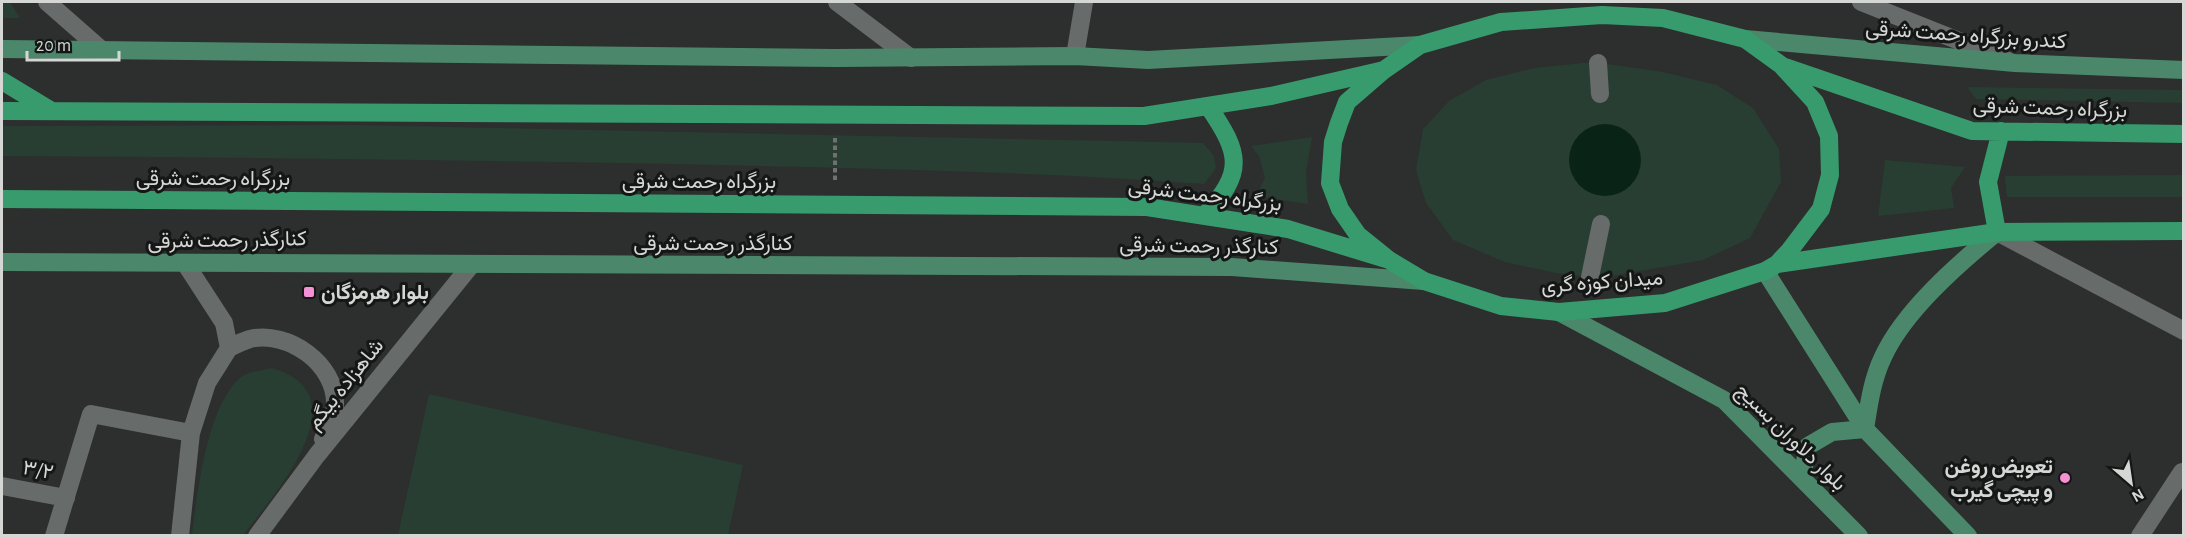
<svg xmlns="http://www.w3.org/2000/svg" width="2185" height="537" font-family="'Alegreya Sans',Vazirmatn,sans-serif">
  <rect width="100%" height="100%" fill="#2c2f2d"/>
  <path fill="#283e32" d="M2 2H10L20 18H2Z
    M1593 62 1663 72 1717 85 1753 108 1779 149 1781 182 1750 238 1703 260 1600 278 1556 273 1505 262 1453 240 1426 203 1416 170 1423 129 1449 101 1486 80 1534 68Z
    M1967 87 2183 90V103L1976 99Z
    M352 125 1203 143 1214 156 1216 168 1204 184C1027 171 850 168 673 164 449 160 225 157 2 156V126Z
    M1312 137 1306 173 1308 204 1256 196 1265 178 1259 156 1251 146Z
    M1885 160 1965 167 1951 188 1954 208 1878 216Z
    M2183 175V197H2007L2005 176Z
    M272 368C363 394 276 493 243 535H192C197 493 207 405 241 377 248 372 263 370 272 368Z
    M429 394 743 465 728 535H398Z"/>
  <path fill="#092417" d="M1569 160a36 36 0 1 1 72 0a36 36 0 1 1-72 0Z"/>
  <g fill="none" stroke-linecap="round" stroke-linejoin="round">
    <path stroke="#6e716f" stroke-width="4" stroke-dasharray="4.5 3" stroke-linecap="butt" d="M835 180V137"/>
    <path stroke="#676b69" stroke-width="18" d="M47 2 104 52
      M837 2 911 58
      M1861 2 2007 60
      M1075 56 1084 2
      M1598 63 1600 94
      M1997 232 2184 331
      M1590 277 1601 224
      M229 348C235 345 243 341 250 339 288 330 336 364 335 404 335 416 328 429 323 439
      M2 486 66 498
      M54 536 91 414 191 433
      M180 536 191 433 207 383 229 348 224 323 185 263
      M257 536 317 455 472 264
      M2140 536 2182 472"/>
    <path stroke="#4b886b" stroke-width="18" d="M1745 39 2015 63 2184 70
      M2 49 836 58 1075 56 1148 60 1420 45
      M2 262 1232 267 1424 281
      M1765 271 1865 429 1968 536
      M1559 312 1724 400 1859 536
      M1802 477 1808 446 1832 432 1865 429C1869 404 1872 380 1883 357 1904 311 1958 264 1997 232"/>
    <path stroke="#389b6d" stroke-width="18" d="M1602 15 1663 18 1745 39 1781 65 1815 102 1829 136 1830 175 1821 209 1790 250 1777 264 1765 271 1665 303 1559 312 1501 306 1424 281 1389 260 1358 235 1340 209 1330 183 1333 142 1339 123 1347 102 1384 70 1420 45 1501 22Z
      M1785 67 1972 131 2184 134
      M2 81 50 110
      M2 111 1144 116 1271 96 1384 70
      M2 199 1147 207 1288 229 1389 260
      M1204 216C1245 172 1241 154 1208 106
      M1997 232 1988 182 2001 131
      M1777 264 1997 232 2184 231"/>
  </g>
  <g fill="#f491d4" stroke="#151616" stroke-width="2">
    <rect x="303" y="286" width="12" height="12" rx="3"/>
    <circle cx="2065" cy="478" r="6"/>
  </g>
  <g text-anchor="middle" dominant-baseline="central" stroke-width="6" stroke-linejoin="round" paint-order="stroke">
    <g font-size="21" fill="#d5d7d5" stroke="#151616">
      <text transform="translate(1966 35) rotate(4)">کندرو بزرگراه رحمت شرقی</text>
      <text transform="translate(2050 108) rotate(2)">بزرگراه رحمت شرقی</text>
      <text x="213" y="178">بزرگراه رحمت شرقی</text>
      <text x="699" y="181">بزرگراه رحمت شرقی</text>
      <text transform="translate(1205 195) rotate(7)">بزرگراه رحمت شرقی</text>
      <text transform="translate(227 240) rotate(-1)">کنارگذر رحمت شرقی</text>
      <text x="713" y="243">کنارگذر رحمت شرقی</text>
      <text transform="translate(1199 246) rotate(1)">کنارگذر رحمت شرقی</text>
      <text transform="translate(1602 282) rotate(-4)">میدان کوزه گری</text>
      <text transform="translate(345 384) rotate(-51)">شاهزاده بیگم</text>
      <text transform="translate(1791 437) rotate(44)">بلوار دلاوران بسیج</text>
      <text transform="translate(38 470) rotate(10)">۳/۲</text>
    </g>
    <g font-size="21" font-weight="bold" fill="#d5d7d5" stroke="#151616" text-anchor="start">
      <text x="321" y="292">بلوار هرمزگان</text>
      <text x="2053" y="466" text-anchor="end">تعویض روغن<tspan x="2053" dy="24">و پیچی گیرب</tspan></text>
    </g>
  </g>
  <rect width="2185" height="537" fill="none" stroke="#d5d7d5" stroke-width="6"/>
  <g transform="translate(2131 483) rotate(151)" stroke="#151616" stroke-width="4.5" paint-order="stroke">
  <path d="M0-4.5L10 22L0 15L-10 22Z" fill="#d5d7d5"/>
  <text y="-9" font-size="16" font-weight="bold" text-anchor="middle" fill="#d5d7d5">N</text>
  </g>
  <path d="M27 51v9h92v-9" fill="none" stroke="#d5d7d5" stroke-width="3"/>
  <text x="36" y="51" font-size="18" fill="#d5d7d5" stroke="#151616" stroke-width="4.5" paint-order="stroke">20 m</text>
</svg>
